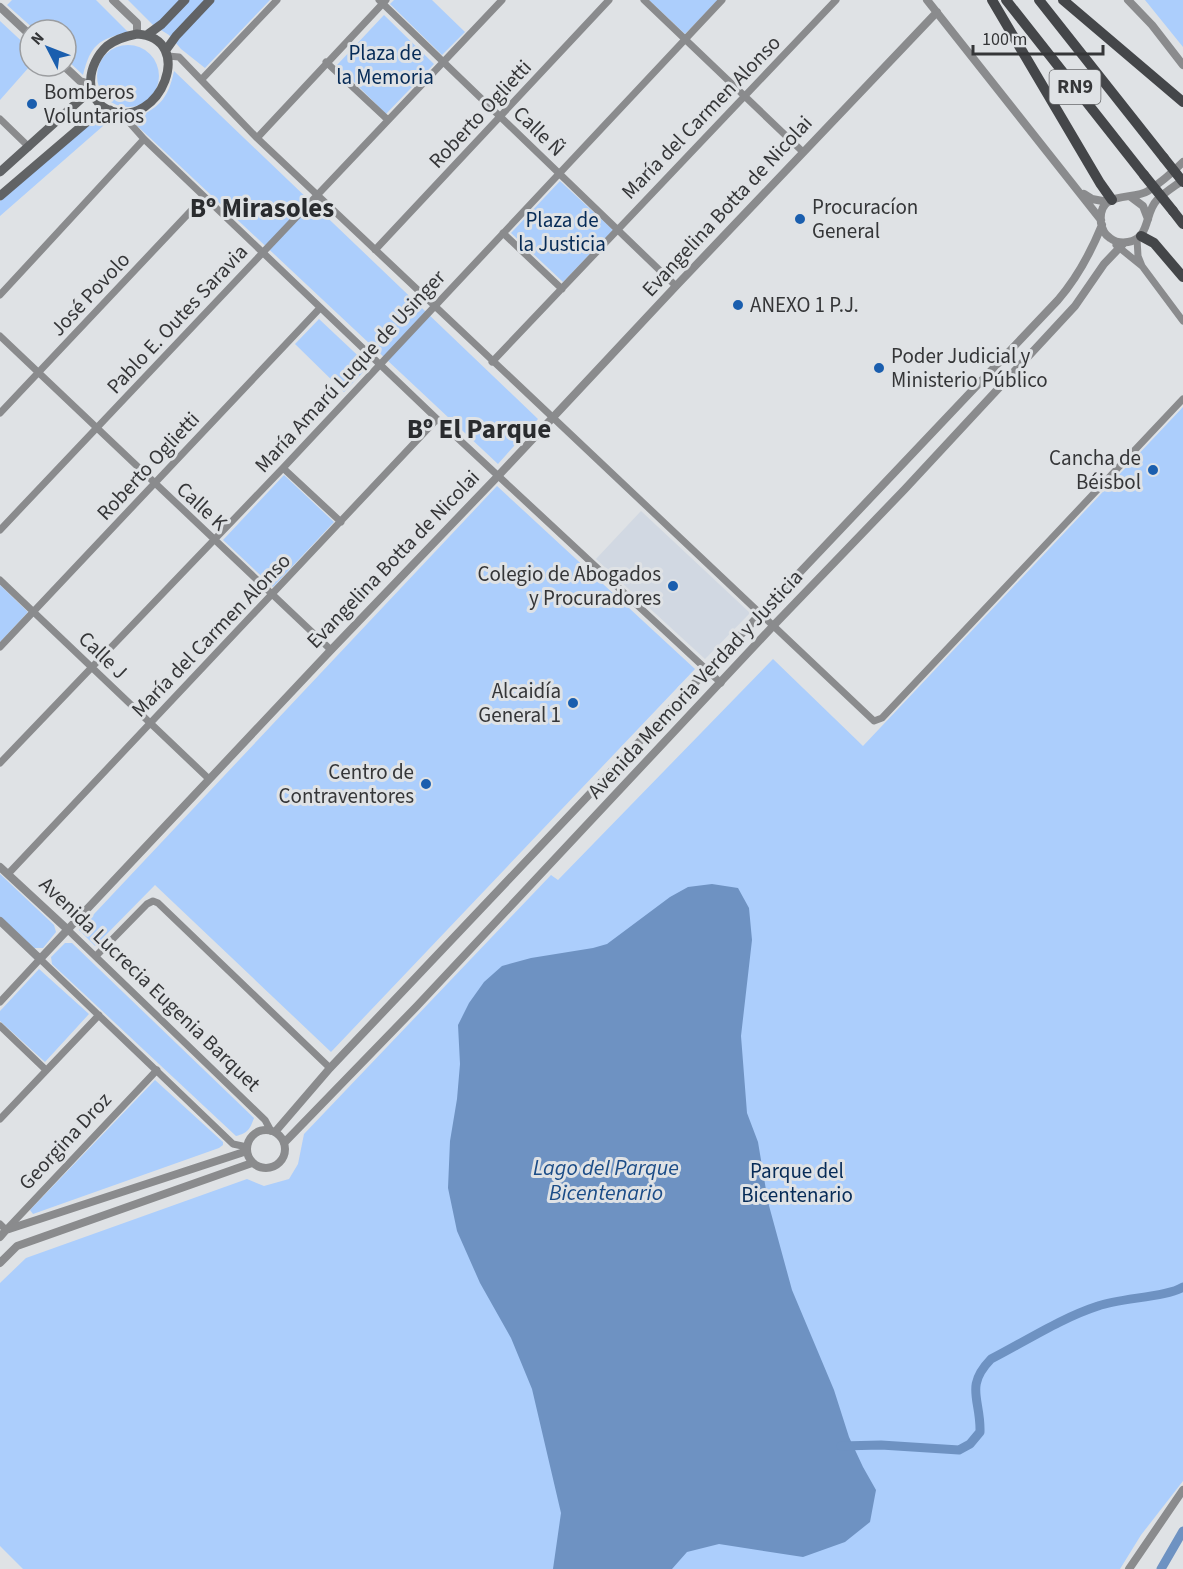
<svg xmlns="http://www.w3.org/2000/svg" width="1183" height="1569" font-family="'Source Sans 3',sans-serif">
  <rect width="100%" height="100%" fill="#dfe2e5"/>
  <path fill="#d1d8e2" d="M641 511 750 613 705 659 596 559Z"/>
  <path fill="#accefc" d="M12 0H96L128 32C98 40 91 44 83 75L66 59V30H35L7 5Z
    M128 0H270L205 68 181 49 169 35 153 25Z
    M394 0H432L465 32 442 55 390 4Z
    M649 0H718L685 34Z
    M1145 0H1183V47Z
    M384 15 434 64 386 114 337 65Z
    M0 21 30 49V66L0 100Z
    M97 76a31 31 0 1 1 62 0a31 31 0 1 1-62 0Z
    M174 71 538 419 498 464 131 120C158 109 168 100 174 71Z
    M107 115 111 119 0 216V201L98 117Z
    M560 181 613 230 563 282 511 233Z
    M319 319 369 366 344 392 295 344Z
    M1183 407V1481L1141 1535 1120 1569H23L0 1546V1283L26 1258 247 1179 264 1186 289 1179 298 1164 304 1134 551 875 558 880 773 659 863 746Z
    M284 475 334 522 273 587 223 540Z
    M497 486 695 669 331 1052 155 885 95 946 79 930Z
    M0 585 28 612 0 642Z
    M0 874 54 925 56 932 43 948H34L0 917Z
    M65 943H72L254 1118C250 1129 248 1133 236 1136L52 964 51 957Z
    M39 969 89 1014 45 1062 0 1021V1011Z
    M155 1080 223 1142V1145L219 1148 33 1214 30 1210Z"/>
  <path fill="#6e92c2" d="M712 884 738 888 749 908 752 940 741 1036 747 1113 758 1142 768 1202 792 1290 834 1390 849 1437 863 1467 876 1490 870 1522 845 1542 803 1557 719 1544 687 1552 672 1569H553L561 1513 532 1389 511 1338 480 1283 457 1231 448 1188 450 1141 457 1099 460 1064 458 1025 469 1003 484 982 502 966 531 958 593 948 607 944 670 897 688 887Z"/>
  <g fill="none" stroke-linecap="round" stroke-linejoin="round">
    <path stroke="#6e92c2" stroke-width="9" d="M841 1446 881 1445 959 1450 970 1444 980 1432C981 1399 964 1387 991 1359 1026 1341 1061 1318 1098 1306 1120 1298 1168 1297 1183 1287
      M1161 1569 1183 1531"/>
    <path stroke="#8a8b8d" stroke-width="7" d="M379 0 676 286
      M644 0 803 152
      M168 56 179 57 257 138 874 721 882 718 1183 399
      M326 62 388 120
      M202 79 277 0
      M120 112 144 139 437 419 721 683
      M0 119 29 147
      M257 138 386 0
      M503 233 562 289
      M1137 239 1138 256 1142 266
      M1116 245 1142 266 1183 321
      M375 250 609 0
      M0 295 144 139
      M0 336 331 650
      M492 362 836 0
      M0 413 204 197
      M283 468 341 522
      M0 530 502 0
      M0 580 209 779
      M0 647 320 308
      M0 763 283 468 722 0
      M8 874 437 419
      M67 929 265 1120 271 1131
      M96 956 147 904 153 901 158 903 330 1068
      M0 1002 40 959 233 1144 247 1147
      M0 1026 46 1070
      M0 1119 99 1015
      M0 1224 6 1230 157 1070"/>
    <path stroke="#8a8b8d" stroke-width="8" d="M113 0 137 23V34
      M927 0 1101 220
      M1128 0 1152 25 1183 65
      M0 7 30 35
      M64 66 80 81 90 84
      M1183 162C1173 172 1160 183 1148 191 1133 201 1097 189 1101 223 1102 229 1105 235 1110 238 1115 242 1122 243 1128 242 1151 238 1144 213 1157 200 1165 192 1175 186 1183 180
      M1084 194 1092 199 1108 202
      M1131 197 1143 206 1148 219
      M0 867 67 929
      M0 921 40 959 331 650 498 476 676 286 937 12
      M247 1149a19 19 0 1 1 38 0a19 19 0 1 1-38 0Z
      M275 1132 330 1068 1058 300C1077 278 1091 252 1102 225
      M284 1143 417 1006 774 625 905 489 1075 306 1104 264 1124 243
      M0 1237 6 1230 247 1151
      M0 1263 17 1246 252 1163
      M1129 1569 1183 1490"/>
    <path stroke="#616365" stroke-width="9" d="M137 34C197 38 160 129 111 111 81 99 88 63 107 46 116 39 126 36 137 34Z
      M147 35 162 24 185 0
      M166 50 176 36 210 0
      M0 172 91 90
      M0 196 96 114 101 111 110 110"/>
    <path stroke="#444649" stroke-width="10" d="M992 0 1100 183 1112 200
      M1006 0 1144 175
      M1039 0 1164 158
      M1063 0 1183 102
      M1173 211 1183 224
      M1141 236 1154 243 1183 277"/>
    <path stroke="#444649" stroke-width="10" d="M1164 158 1183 182
      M1144 175 1173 211"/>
  </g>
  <g fill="#1a5eae" stroke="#dfe2e5" stroke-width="2">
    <circle cx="32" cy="104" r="6"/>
    <circle cx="800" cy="219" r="6"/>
    <circle cx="738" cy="305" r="6"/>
    <circle cx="879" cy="368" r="6"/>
    <circle cx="1153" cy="470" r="6"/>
    <circle cx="673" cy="586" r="6"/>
    <circle cx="573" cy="703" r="6"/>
    <circle cx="426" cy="784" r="6"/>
  </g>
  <g text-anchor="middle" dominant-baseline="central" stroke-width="6" stroke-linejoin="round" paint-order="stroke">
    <rect fill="#dfe2e5" stroke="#686a6c" stroke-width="1.5" x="1049.5" y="70" width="51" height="34" rx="4.5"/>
    <g font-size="20" font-weight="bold" fill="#353638">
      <text x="1075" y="87">RN9</text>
    </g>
    <g font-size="21" fill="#062b57" stroke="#dfe2e5">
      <text x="385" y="53">Plaza de<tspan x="385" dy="24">la Memoria</tspan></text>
      <text x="562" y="220">Plaza de<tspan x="562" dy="24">la Justicia</tspan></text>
      <text x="797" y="1171">Parque del<tspan x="797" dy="24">Bicentenario</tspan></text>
    </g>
    <g font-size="21" fill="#353638" stroke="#dfe2e5" text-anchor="start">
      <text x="44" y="92">Bomberos<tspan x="44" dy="24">Voluntarios</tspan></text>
      <text x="812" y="207">Procuracíon<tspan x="812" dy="24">General</tspan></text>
      <text x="750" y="305">ANEXO 1 P.J.</text>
      <text x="891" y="356">Poder Judicial y<tspan x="891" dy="24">Ministerio Público</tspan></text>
      <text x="1141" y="458" text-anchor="end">Cancha de<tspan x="1141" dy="24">Béisbol</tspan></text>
      <text x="661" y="574" text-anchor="end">Colegio de Abogados<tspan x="661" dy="24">y Procuradores</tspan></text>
      <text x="561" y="691" text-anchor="end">Alcaidía<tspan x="561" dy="24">General 1</tspan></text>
      <text x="414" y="772" text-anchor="end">Centro de<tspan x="414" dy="24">Contraventores</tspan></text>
    </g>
    <g font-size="21" fill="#353638" stroke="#dfe2e5">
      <text transform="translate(480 114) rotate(-47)">Roberto Oglietti</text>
      <text transform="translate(701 117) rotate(-46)">María del Carmen Alonso</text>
      <text transform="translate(539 131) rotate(44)">Calle Ñ</text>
      <text transform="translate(727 206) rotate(-47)">Evangelina Botta de Nicolai</text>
      <text transform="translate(90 294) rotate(-47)">José Povolo</text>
      <text transform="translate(177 319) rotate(-47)">Pablo E. Outes Saravia</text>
      <text transform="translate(350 371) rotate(-47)">María Amarú Luque de Usinger</text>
      <text transform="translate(148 466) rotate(-47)">Roberto Oglietti</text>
      <text transform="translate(202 506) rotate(43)">Calle K</text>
      <text transform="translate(393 559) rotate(-46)">Evangelina Botta de Nicolai</text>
      <text transform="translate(211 635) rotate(-46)">María del Carmen Alonso</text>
      <text transform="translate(103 655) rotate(44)">Calle J</text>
      <text transform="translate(695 684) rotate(-47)">Avenida Memoria Verdad y Justicia</text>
      <text transform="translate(150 984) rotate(44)">Avenida Lucrecia Eugenia Barquet</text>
      <text transform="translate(65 1141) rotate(-47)">Georgina Droz</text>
    </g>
    <g font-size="22" font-style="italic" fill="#1b4c87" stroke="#dfe2e5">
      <text x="606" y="1168">Lago del Parque<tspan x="606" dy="25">Bicentenario</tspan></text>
    </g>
    <g font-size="27" font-weight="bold" fill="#292b2e" stroke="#dfe2e5">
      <text x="262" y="208">Bº Mirasoles</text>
      <text x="479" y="429">Bº El Parque</text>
    </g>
  </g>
  <g transform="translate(48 48) rotate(312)"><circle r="28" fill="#dfe2e5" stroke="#9b9da0" stroke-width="1.5"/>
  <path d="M0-4.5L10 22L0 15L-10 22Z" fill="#1a5eae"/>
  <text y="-9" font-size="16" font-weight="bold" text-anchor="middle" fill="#353638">N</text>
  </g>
  <path d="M973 45v9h130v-9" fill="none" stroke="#353638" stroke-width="3"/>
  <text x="982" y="45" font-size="18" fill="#353638" stroke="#dfe2e5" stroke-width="4.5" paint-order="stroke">100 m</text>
</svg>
